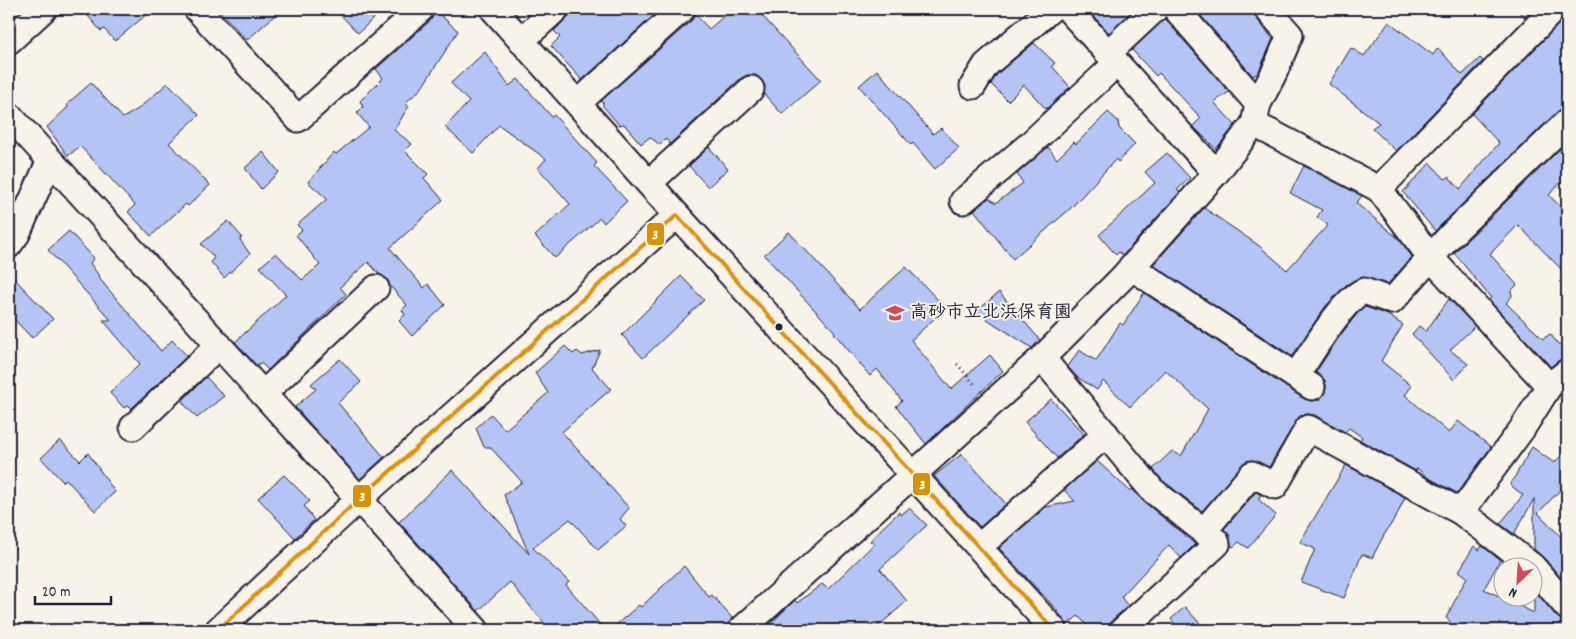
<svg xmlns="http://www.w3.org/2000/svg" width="1576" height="639" font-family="Dekko,'Klee One',sans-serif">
  <rect width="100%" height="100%" fill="#f7f3e8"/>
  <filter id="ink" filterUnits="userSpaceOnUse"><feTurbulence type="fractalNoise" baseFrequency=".02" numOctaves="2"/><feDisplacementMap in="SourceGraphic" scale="10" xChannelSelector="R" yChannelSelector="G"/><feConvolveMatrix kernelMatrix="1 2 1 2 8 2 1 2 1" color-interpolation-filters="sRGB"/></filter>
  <g filter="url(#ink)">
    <path fill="#b4c5f5" stroke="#22223b" d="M82 9H153L115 41 104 29 101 31Z
      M218 9H282L247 40Z
      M335 9H384L358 33Z
      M570 9H661L582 80 551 46 560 37 554 31 566 19 570 14Z
      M732 9H756L821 80 782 114 764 94 765 86 762 80 756 75H747L741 78 670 144 666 139 660 145 650 137 641 144 624 124 619 125 603 106V103L601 101 692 20 695 14 709 29Z
      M1087 9H1134L1109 33Z
      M1195 9H1253L1256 18 1273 39 1258 73 1253 76Z
      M1516 9H1534L1525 18Z
      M435 10 458 31 421 89 405 103 409 106 394 130 412 144 405 151 428 174 424 178 443 200 390 248 424 288 428 284 445 305 412 336 399 321 405 314 402 310 407 305 390 286 387 279 379 274 368 262 340 287 346 294 268 370 261 363 256 365 235 342 286 295 260 267 276 253 302 280 320 265 296 235 302 230 297 225 327 199 308 182 334 152 336 154 369 127 357 113 363 107 360 101 383 78 376 69 431 20Z
      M1567 14V108L1557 112 1435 231 1403 192 1430 163 1445 179 1449 177 1460 189 1499 143 1472 114 1564 19Z
      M1165 19 1229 92 1214 102 1235 125 1216 149 1193 126 1201 118 1159 73 1156 76 1132 50Z
      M1389 22 1433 55 1438 48 1462 75 1480 58 1483 61 1396 151 1372 128 1379 123 1329 84 1351 48 1364 56Z
      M1034 43 1055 63 1052 66 1070 87 1046 109 1024 85 1008 101 991 84 997 74Z
      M485 52 509 86 518 79 552 117 554 115 597 163 594 166 627 201 604 223 600 218 555 258 535 236 570 204 538 168 546 159 499 125 473 153 445 127 469 102 451 83Z
      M877 70 933 134 941 128 959 148 935 169 913 143 911 145 859 86Z
      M91 83 123 118 138 109 168 83 199 115 169 143 210 185 188 206 186 204 151 236 128 212 135 205 80 146 68 156 47 127 68 107 67 104Z
      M1108 112 1118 121 1119 128 1135 144 1118 162 1116 159 1072 207 1013 259 974 210 989 198 996 203 1023 183 1017 174 1048 147 1057 159 1074 142 1076 144Z
      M1567 142V176L1549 195 1567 214V275L1518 225 1490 254 1517 285 1511 291 1512 296 1506 303 1543 339 1550 334 1567 354V358L1559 360 1551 367 1489 300 1491 298 1454 253Z
      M709 147 728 169 708 187 689 166Z
      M263 152 279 172 261 189 245 168Z
      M1167 153 1190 178 1177 190 1180 192 1123 255 1119 252 1116 255 1099 235 1155 183 1145 172Z
      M1304 166 1362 196 1356 203 1399 239 1412 257 1388 284 1363 277 1346 285 1325 307 1292 356 1153 265 1204 208 1258 245 1287 270 1328 225 1317 217 1322 210 1290 193Z
      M228 221 242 237 240 240 250 254 224 278 211 262 214 257 201 244Z
      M69 231 94 258 90 263 99 276 98 277 161 351 172 340 187 356 132 408 128 405 124 408 110 393 140 364 103 320H111L48 250Z
      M789 232 860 309 906 267 946 308 911 340 951 389 990 355 1003 371 926 444 896 406 902 401 877 369 870 376 834 333 835 332 764 255Z
      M9 273 53 319 32 338 9 314Z
      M681 276 704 300 643 358 622 335Z
      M999 292 1040 340 1032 348 976 312Z
      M1144 293 1304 399 1311 401 1319 400 1324 395 1326 388 1325 380 1316 372 1339 337 1357 314 1365 307 1388 315 1403 325 1381 361 1412 386 1405 395 1449 433 1458 421 1491 447 1457 493 1427 477 1417 468 1416 471 1360 440 1362 437 1349 428 1345 432 1315 415 1307 414 1300 416 1296 421 1269 467 1253 460 1246 461 1202 511 1162 480 1153 469 1172 451 1181 456 1208 409 1165 370 1130 407 1103 381 1097 390 1077 377 1068 367 1079 350 1096 361 1120 323 1123 325Z
      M1449 299 1475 326 1450 350 1468 364 1454 380 1412 334 1419 326 1426 331Z
      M565 346 573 354 577 351 582 355 600 350 592 368 611 389 562 432 629 508 620 519 626 526 598 550 570 519 533 548 569 582 566 585 605 630H550L510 582 478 611 399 522 452 470 529 554 504 495 522 482 490 447H484L476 428 491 414 505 430 548 393 535 373Z
      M340 359 361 382 338 403 384 457 360 479 295 407 316 389 311 384Z
      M206 377 224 396 197 418 183 403V400Z
      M1051 399 1084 434 1057 458 1025 422Z
      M60 440 80 461 88 453 115 492 95 511 66 479 63 482 41 458Z
      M1532 447 1554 463 1567 450V483L1538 513 1567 543V585L1545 559 1534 549V499L1514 534 1500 524 1523 495 1510 485Z
      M962 454 1006 504 980 527 934 476Z
      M1097 461 1130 491 1132 489 1143 501 1195 544 1181 558 1169 545 1121 597 1128 606 1113 619 1107 630H1092L1078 616 1067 625 1056 609 999 548 1046 507 1075 501 1064 490Z
      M1346 465 1405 497 1397 515 1384 535 1372 558 1362 554 1344 598 1301 582 1315 549 1300 542Z
      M284 475 310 501 304 506 314 520 295 538 258 498Z
      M1256 492 1261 495 1258 499 1276 515 1248 548 1239 542 1233 547 1231 546 1230 536 1224 529Z
      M909 508 927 525 880 569 907 601 874 630H764L795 600 797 603 822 584 828 589 874 544 870 541 879 531 899 512 901 515Z
      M1474 546 1479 550 1482 546 1500 560 1484 589 1534 613V590L1556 616 1562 620 1567 621V630H1463L1449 624 1450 621 1446 618 1467 577 1459 571Z
      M684 566 709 597 712 595 732 618 728 625 727 630H610L639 605 641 607Z
      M1185 607 1206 630H1179L1171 619Z"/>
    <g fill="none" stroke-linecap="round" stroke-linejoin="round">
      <g stroke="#22223b" stroke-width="29">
        <path id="minor" d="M197 9 298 119 421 9
          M493 9 677 215 1054 630
          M1068 9 1216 173
          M1176 9 1258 104
          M9 41 44 9
          M521 41 556 9
          M1108 53 1155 9
          M973 86 986 65 1051 9
          M578 103 682 9
          M9 115 359 499 476 630
          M1254 124 1258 104 1274 73 1290 35 1267 9
          M649 183 751 89
          M1379 189 1554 9
          M963 201 1029 145 1117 63
          M9 245 17 234 50 160
          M1131 267 1312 387
          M1042 358 1152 490 1216 541 1217 544 1123 630
          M1296 376C1310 356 1343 298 1364 291L1392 301 1450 236 1567 122
          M263 394 376 288
          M133 427 219 345
          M1461 512 1522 429 1549 386
          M1203 532 1252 474 1275 486 1308 428 1461 512 1532 566
          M979 547 1106 434
          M1534 568 1567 607
          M218 630 359 499 677 215
          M741 630 1042 358 1122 278 1216 173 1254 124 1379 189 1431 258 1549 386 1567 372"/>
      </g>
      <path stroke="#22223b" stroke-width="3" stroke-dasharray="1 4" stroke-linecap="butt" d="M957 364 976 386"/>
      <use href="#minor" stroke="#f7f3e8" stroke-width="25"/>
      <g stroke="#f7f3e8" stroke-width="8">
        <path id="bus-1" d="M218 630 359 499 677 215 1054 630"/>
      </g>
      <use href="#bus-1" stroke="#d79209" stroke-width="4"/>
    </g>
  </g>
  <defs>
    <g id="school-bare" transform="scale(1.5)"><path d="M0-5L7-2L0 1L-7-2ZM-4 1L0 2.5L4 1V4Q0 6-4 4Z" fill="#d1495b" stroke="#f7f3e8" stroke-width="2.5" paint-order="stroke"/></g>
  </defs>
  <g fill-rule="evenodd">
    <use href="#school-bare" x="895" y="313"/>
  </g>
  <circle fill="#22223b" stroke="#f7f3e8" stroke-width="2" cx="779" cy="327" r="4.5"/>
  <g text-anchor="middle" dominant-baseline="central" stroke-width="4" stroke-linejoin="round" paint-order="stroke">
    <g font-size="18" font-weight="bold" fill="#22223b" stroke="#f7f3e8" text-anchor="start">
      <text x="910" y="313">高砂市立北浜保育園</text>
    </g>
  </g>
  <g stroke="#f7f3e8" stroke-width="2">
    <rect x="646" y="222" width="19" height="24" rx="5" fill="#d79209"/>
    <rect x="912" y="472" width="19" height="24" rx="5" fill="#d79209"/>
    <rect x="352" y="484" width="20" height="24" rx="5" fill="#d79209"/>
  </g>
  <g font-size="14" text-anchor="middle" font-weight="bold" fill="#fff">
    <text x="655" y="239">3</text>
    <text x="922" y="489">3</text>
    <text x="362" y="501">3</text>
  </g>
  <rect width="1576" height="639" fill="none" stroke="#f7f3e8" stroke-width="30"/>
  <rect x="15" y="15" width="1546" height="609" fill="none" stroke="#22223b" stroke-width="2" filter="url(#ink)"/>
  <g transform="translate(1518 582) rotate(205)"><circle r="24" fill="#f7f3e8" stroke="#a29fa3"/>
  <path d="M0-4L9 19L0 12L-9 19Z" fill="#d1495b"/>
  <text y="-8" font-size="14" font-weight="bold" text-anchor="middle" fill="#22223b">N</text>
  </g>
  <path d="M35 596v8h76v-8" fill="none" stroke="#22223b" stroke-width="2.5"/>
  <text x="42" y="596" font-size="15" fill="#22223b" stroke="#f7f3e8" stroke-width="4" paint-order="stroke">20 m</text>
</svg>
